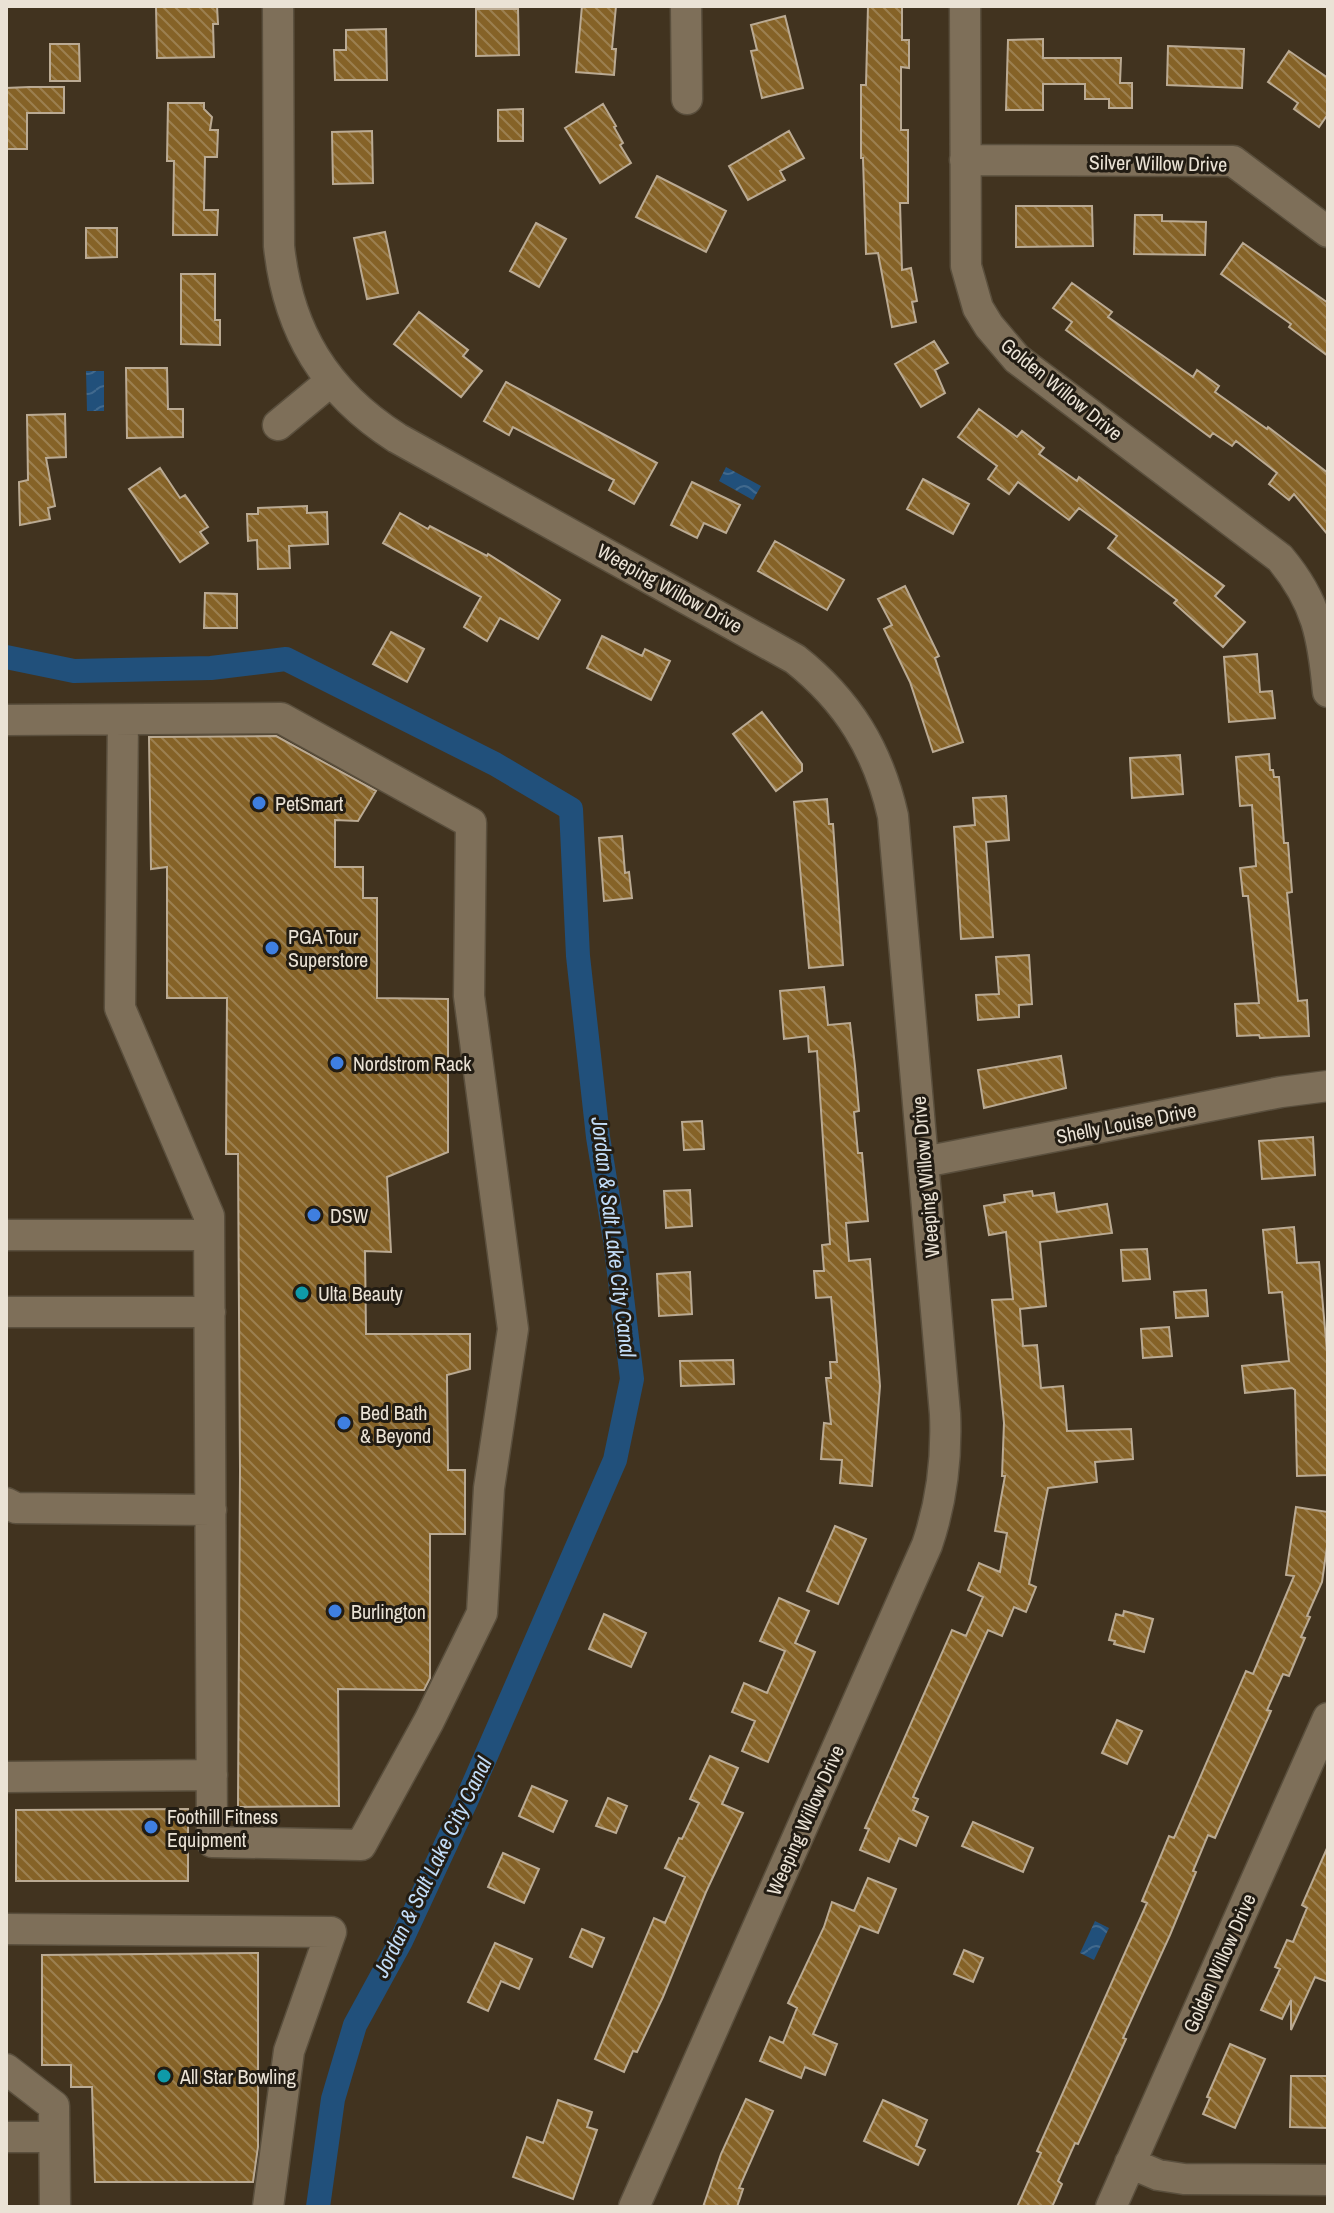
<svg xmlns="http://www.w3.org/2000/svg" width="1334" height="2213" font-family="'Archivo Narrow',sans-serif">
  <defs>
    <pattern id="water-waves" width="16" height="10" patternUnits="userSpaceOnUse" patternTransform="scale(2)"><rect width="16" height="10" fill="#21507b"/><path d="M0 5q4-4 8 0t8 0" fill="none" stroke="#41698d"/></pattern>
    <pattern id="building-back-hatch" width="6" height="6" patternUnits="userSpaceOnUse" patternTransform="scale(2)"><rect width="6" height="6" fill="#856227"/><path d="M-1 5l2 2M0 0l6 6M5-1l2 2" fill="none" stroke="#9c8050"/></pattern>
  </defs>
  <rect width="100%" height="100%" fill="#41331f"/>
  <path fill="url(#water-waves)" d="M86 371H104V411H87Z
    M726 467 761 486 753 500 719 481Z
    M1095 1921 1109 1928 1094 1960 1080 1953Z"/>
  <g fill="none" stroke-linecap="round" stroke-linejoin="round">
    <path stroke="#21507b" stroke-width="24" d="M6 657 74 671 211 668 286 659 495 764 571 809 578 956 598 1137 615 1240 632 1379 615 1460 468 1797 401 1941 355 2025 333 2099 318 2207"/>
  </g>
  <path fill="url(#building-back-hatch)" stroke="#baaa93" stroke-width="2" d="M156 6H217L218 24H213L214 57 157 58Z
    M582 6H616L612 49H616L614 75 576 72Z
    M868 6H902V40H909V68L901 67V130H908V203H900L902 270 911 268 917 301 912 302 916 322 892 327 878 253 866 254 863 158H861V85H866Z
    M476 9H518L519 55 476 56Z
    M785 16 803 88 762 98 751 51 757 50 751 25Z
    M386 29 387 80H335L334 50H346V30Z
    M1043 39V58H1121L1120 83H1132V108H1109V99H1085V84H1043V110H1006L1008 40Z
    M50 44H79L80 81H50Z
    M1168 46 1244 49 1242 88 1167 85Z
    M1289 51 1328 78V114L1319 127 1294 109 1298 103 1268 82Z
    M29 87H64V113H27V149H6V88Z
    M168 103H204V109L212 117 210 130H218L217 157H205L204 210H218L217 235H173L174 161H167Z
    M603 104 616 126 614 127 623 143 620 145 631 163 600 183 565 128Z
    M523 109V141H498V110Z
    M372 131 373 183 333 184 332 132Z
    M789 131 804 158 780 171 785 180 748 200 729 166Z
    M657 176 726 211 706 252 636 217Z
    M1016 206H1092L1093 246 1016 247Z
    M1135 215H1162V221L1206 222 1205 255 1134 254Z
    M536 223 566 239 539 287 510 271Z
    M86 228H117V257L86 258Z
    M385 232 398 293 367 299 354 238Z
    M1243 243 1328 303V356L1289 327 1291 324 1221 274Z
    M181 274H215V320H220V345L181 344Z
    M1072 283 1112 312 1108 317 1193 377 1197 370 1219 386 1215 392 1267 429 1268 427 1328 473V535L1294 494 1289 500 1269 484 1277 473 1236 441 1232 446 1213 433 1210 437 1066 330 1072 322 1053 308Z
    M419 312 468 350 463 356 482 371 461 397 394 344Z
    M934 341 948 363 935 370 945 393 921 407 895 364Z
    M126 368H167L168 409H183V437L127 438Z
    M506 382 657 463 634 504 609 490 614 480 513 427 509 435 484 421Z
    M979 409 1017 437 1022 431 1044 448 1039 454 1077 481 1079 477 1224 586 1215 596 1245 622 1223 647 1174 603 1177 600 1108 548 1117 536 1079 508 1069 520 1018 482 1009 494 988 479 997 466 958 437Z
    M65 414 66 457 46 458 55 506 48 508 50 519 20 525 19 482 28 480 27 415Z
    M160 468 180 498 185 495 208 527 200 532 208 543 180 562 129 489Z
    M923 479 969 504 953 534 907 509Z
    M692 482 740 505 726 533 704 523 697 538 671 525Z
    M307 506V513L327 512 328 544 289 546 290 568 258 569 257 540 248 541 247 514H258V508Z
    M400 513 428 529 430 526 487 556 488 554 560 600 538 639 500 618 487 641 464 627 481 597 383 543Z
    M775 541 844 580 827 610 758 571Z
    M905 586 939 656 935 658 963 742 933 752 910 682 884 629 892 625 878 599Z
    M205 593 237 594V628H204Z
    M391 632 424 649 407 682 373 664Z
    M602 636 642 656 645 649 670 661 651 700 587 668Z
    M1257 654 1260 692 1272 691 1275 718 1229 722 1224 657Z
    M762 712 802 764V771L776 791 733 734Z
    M276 736 376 791 358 821 335 820V867H363V898H377V998L448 999V1152L387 1177 391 1252 365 1251 366 1334H470V1369L447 1375 448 1470H465V1534H430V1678L424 1690 338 1689 339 1806 238 1807 240 1470 238 1154H226L227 998H167V867L151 869 149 737Z
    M1269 754 1270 770H1273L1274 777H1279L1284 843H1288L1292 892 1287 893 1298 1001 1307 1000 1309 1036 1260 1038 1259 1035 1237 1036 1235 1004 1259 1003 1248 896H1243L1240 868 1256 866 1252 805 1240 806 1236 757Z
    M1180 755 1183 794 1132 798 1130 758Z
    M1006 796 1009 840 986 842 993 937 961 939 954 827 975 825 973 798Z
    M827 799 829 824H833L843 965 809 968 794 802Z
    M622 836 625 873 629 872 632 898 604 901 599 838Z
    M1029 955 1032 1004 1019 1005V1017L978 1020 976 995 999 994 996 957Z
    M824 987 828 1025 850 1023 855 1066 859 1111 854 1112 858 1153H862L868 1221 846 1223 849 1261 870 1259 880 1386 872 1486 840 1483 842 1460 821 1459 824 1423 831 1424 826 1378H831L830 1362H837L831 1297 816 1298 814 1271H824L822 1245 830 1244 817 1051 809 1052 808 1036 784 1039 780 991Z
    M1061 1056 1066 1088 984 1108 978 1070Z
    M702 1121 704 1149 684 1150 682 1122Z
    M1313 1137 1315 1175 1262 1179 1259 1141Z
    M690 1190 692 1226 666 1228 664 1191Z
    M1032 1191 1033 1196 1054 1193 1057 1212 1107 1204 1112 1233 1040 1242 1046 1306 1020 1309 1023 1346 1037 1345 1041 1388 1063 1386 1067 1431 1131 1429 1133 1459 1095 1462 1097 1482 1048 1488 1029 1584 1036 1587 1026 1612 1014 1607 1002 1636 988 1630 913 1797 918 1799 913 1810 928 1817 916 1846 899 1838 889 1862 860 1850 869 1829 865 1828 952 1630 966 1636 983 1597 968 1590 979 1563 1000 1572 1007 1533 995 1531 1005 1476H1002L1004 1423 992 1300 1013 1299 1006 1232 989 1235 984 1206 1005 1202 1004 1195Z
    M1294 1227 1297 1263 1319 1262 1328 1362V1475L1297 1476 1295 1390 1292 1388 1245 1393 1242 1366 1289 1361 1282 1292 1269 1293 1263 1230Z
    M1147 1249 1150 1279 1123 1281 1121 1250Z
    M690 1272 692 1314 659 1316 657 1274Z
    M1206 1290 1208 1316 1176 1318 1174 1292Z
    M1169 1327 1172 1356 1143 1358 1141 1329Z
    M733 1360 734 1384 681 1386 680 1361Z
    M1296 1507 1328 1512V1540L1322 1582 1307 1616 1310 1617 1301 1637 1305 1638 1289 1676 1283 1674 1267 1710 1271 1711 1215 1838 1208 1835 1193 1871 1196 1872 1170 1935 1123 2038 1126 2039 1078 2144 1075 2143 1058 2181 1062 2184 1052 2207H1017L1041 2153 1037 2151 1147 1903 1142 1901 1169 1836 1174 1838 1246 1671 1253 1674 1294 1576 1286 1575Z
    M835 1526 866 1539 838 1604 807 1591Z
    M779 1598 809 1611 795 1643 815 1652 768 1762 742 1751 755 1721 732 1712 744 1683 767 1693 785 1651 760 1641Z
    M1124 1611 1153 1619 1144 1652 1114 1644 1115 1641 1109 1640 1116 1614 1123 1616Z
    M604 1614 646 1633 631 1667 589 1649Z
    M1117 1720 1142 1731 1127 1764 1102 1753Z
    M710 1756 738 1768 722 1804 743 1813 706 1892 663 1997 637 2052 633 2051 624 2072 595 2059 654 1918 665 1923 685 1877 665 1868 679 1838 682 1839 699 1803 690 1799Z
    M532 1786 567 1801 553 1832 519 1816Z
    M608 1798 627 1806 616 1833 596 1826Z
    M188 1809V1881H16V1810Z
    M973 1822 1033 1848 1023 1872 962 1846Z
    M1328 1846V1982L1315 1977 1291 2030V2000L1282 2019 1261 2010 1280 1969 1275 1967 1287 1940 1293 1942 1307 1908 1302 1905Z
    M503 1853 539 1869 524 1903 488 1887Z
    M868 1878 896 1889 878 1933 860 1926 813 2034 837 2044 825 2075 805 2067 801 2078 760 2061 770 2037 783 2043 797 2008 788 2003 824 1927 832 1902 854 1911Z
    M582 1929 604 1938 592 1967 570 1957Z
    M495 1943 532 1959 519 1989 501 1981 488 2011 468 2002Z
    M964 1950 983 1958 973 1982 954 1974Z
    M258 1953V2147L253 2182H95L92 2087H71V2065H42V1955Z
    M1230 2044 1265 2059 1235 2128 1203 2114 1210 2098 1207 2097Z
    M1291 2076H1328V2128L1290 2127Z
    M746 2099 773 2111 739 2188 743 2189 737 2207H703L721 2154Z
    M558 2100 592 2112 587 2127 597 2130 573 2199 513 2177 527 2137 543 2143Z
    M883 2100 927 2120 916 2146 925 2150 918 2165 864 2141Z"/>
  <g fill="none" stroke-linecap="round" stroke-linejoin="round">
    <g stroke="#5a4f3d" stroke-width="33">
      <path id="minor" d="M278 6 279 246C288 331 325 392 397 438L795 659C848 701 878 750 893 816L945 1414C947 1460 942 1501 927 1545L634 2207
        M686 6 687 99
        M965 6 966 266 978 308 989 326 1017 359 1280 558C1317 602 1323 637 1328 692
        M965 160 1233 161 1328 232
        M278 425 331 381
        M6 720 281 718 471 823 469 996 513 1329 489 1488 482 1613 429 1721 361 1845 212 1842 209 1216 120 1008 123 720
        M924 1162 1281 1092 1328 1086
        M6 1235H209
        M6 1312H210
        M6 1503 16 1508 211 1510
        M6 1777 212 1775
        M6 1929 331 1932 289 2051 268 2207
        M6 2069 54 2106 55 2207
        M6 2137H54
        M1130 2163 1158 2175 1184 2179 1328 2180
        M1111 2207 1328 1718"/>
    </g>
    <use href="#minor" stroke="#7e6f59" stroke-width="30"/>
  </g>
  <g fill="#3f7fe0" stroke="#221c13" stroke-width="3">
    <circle cx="259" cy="803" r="8"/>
    <circle cx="272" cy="948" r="8"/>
    <circle cx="337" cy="1063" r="8"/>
    <circle cx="314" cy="1215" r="8"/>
    <circle cx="344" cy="1423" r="8"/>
    <circle cx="335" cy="1611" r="8"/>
    <circle cx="151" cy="1827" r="8"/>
  </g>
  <g fill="#0f9aa8" stroke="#221c13" stroke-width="3">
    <circle cx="302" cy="1293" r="8"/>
    <circle cx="164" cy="2076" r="8"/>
  </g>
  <g text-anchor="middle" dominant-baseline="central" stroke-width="6" stroke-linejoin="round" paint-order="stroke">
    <g font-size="20" fill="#eae2d5" stroke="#221c13">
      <text transform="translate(1158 163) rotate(1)">Silver Willow Drive</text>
      <text transform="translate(1062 389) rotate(39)">Golden Willow Drive</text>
      <text transform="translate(670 588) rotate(29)">Weeping Willow Drive</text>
      <text transform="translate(1126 1123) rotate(-11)">Shelly Louise Drive</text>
      <text transform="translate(925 1177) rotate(-95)">Weeping Willow Drive</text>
      <text transform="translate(805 1820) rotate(-66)">Weeping Willow Drive</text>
      <text transform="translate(1219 1963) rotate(-66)">Golden Willow Drive</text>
    </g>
    <g font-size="20" fill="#eae2d5" stroke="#221c13" text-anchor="start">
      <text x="275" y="803">PetSmart</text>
      <text x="288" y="936">PGA Tour<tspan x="288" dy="23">Superstore</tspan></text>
      <text x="353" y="1063">Nordstrom Rack</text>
      <text x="330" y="1215">DSW</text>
      <text x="318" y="1293">Ulta Beauty</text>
      <text x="360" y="1412">Bed Bath<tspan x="360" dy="23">&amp; Beyond</tspan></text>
      <text x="351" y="1611">Burlington</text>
      <text x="167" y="1816">Foothill Fitness<tspan x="167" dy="23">Equipment</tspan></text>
      <text x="180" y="2076">All Star Bowling</text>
    </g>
    <g font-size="22" font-style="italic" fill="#c2dcf7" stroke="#221c13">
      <text transform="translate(614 1237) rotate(83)">Jordan &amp; Salt Lake City Canal</text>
      <text transform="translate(432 1867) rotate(-64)">Jordan &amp; Salt Lake City Canal</text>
    </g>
  </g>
  <rect width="1334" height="2213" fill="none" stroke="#eae2d5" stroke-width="16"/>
</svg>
